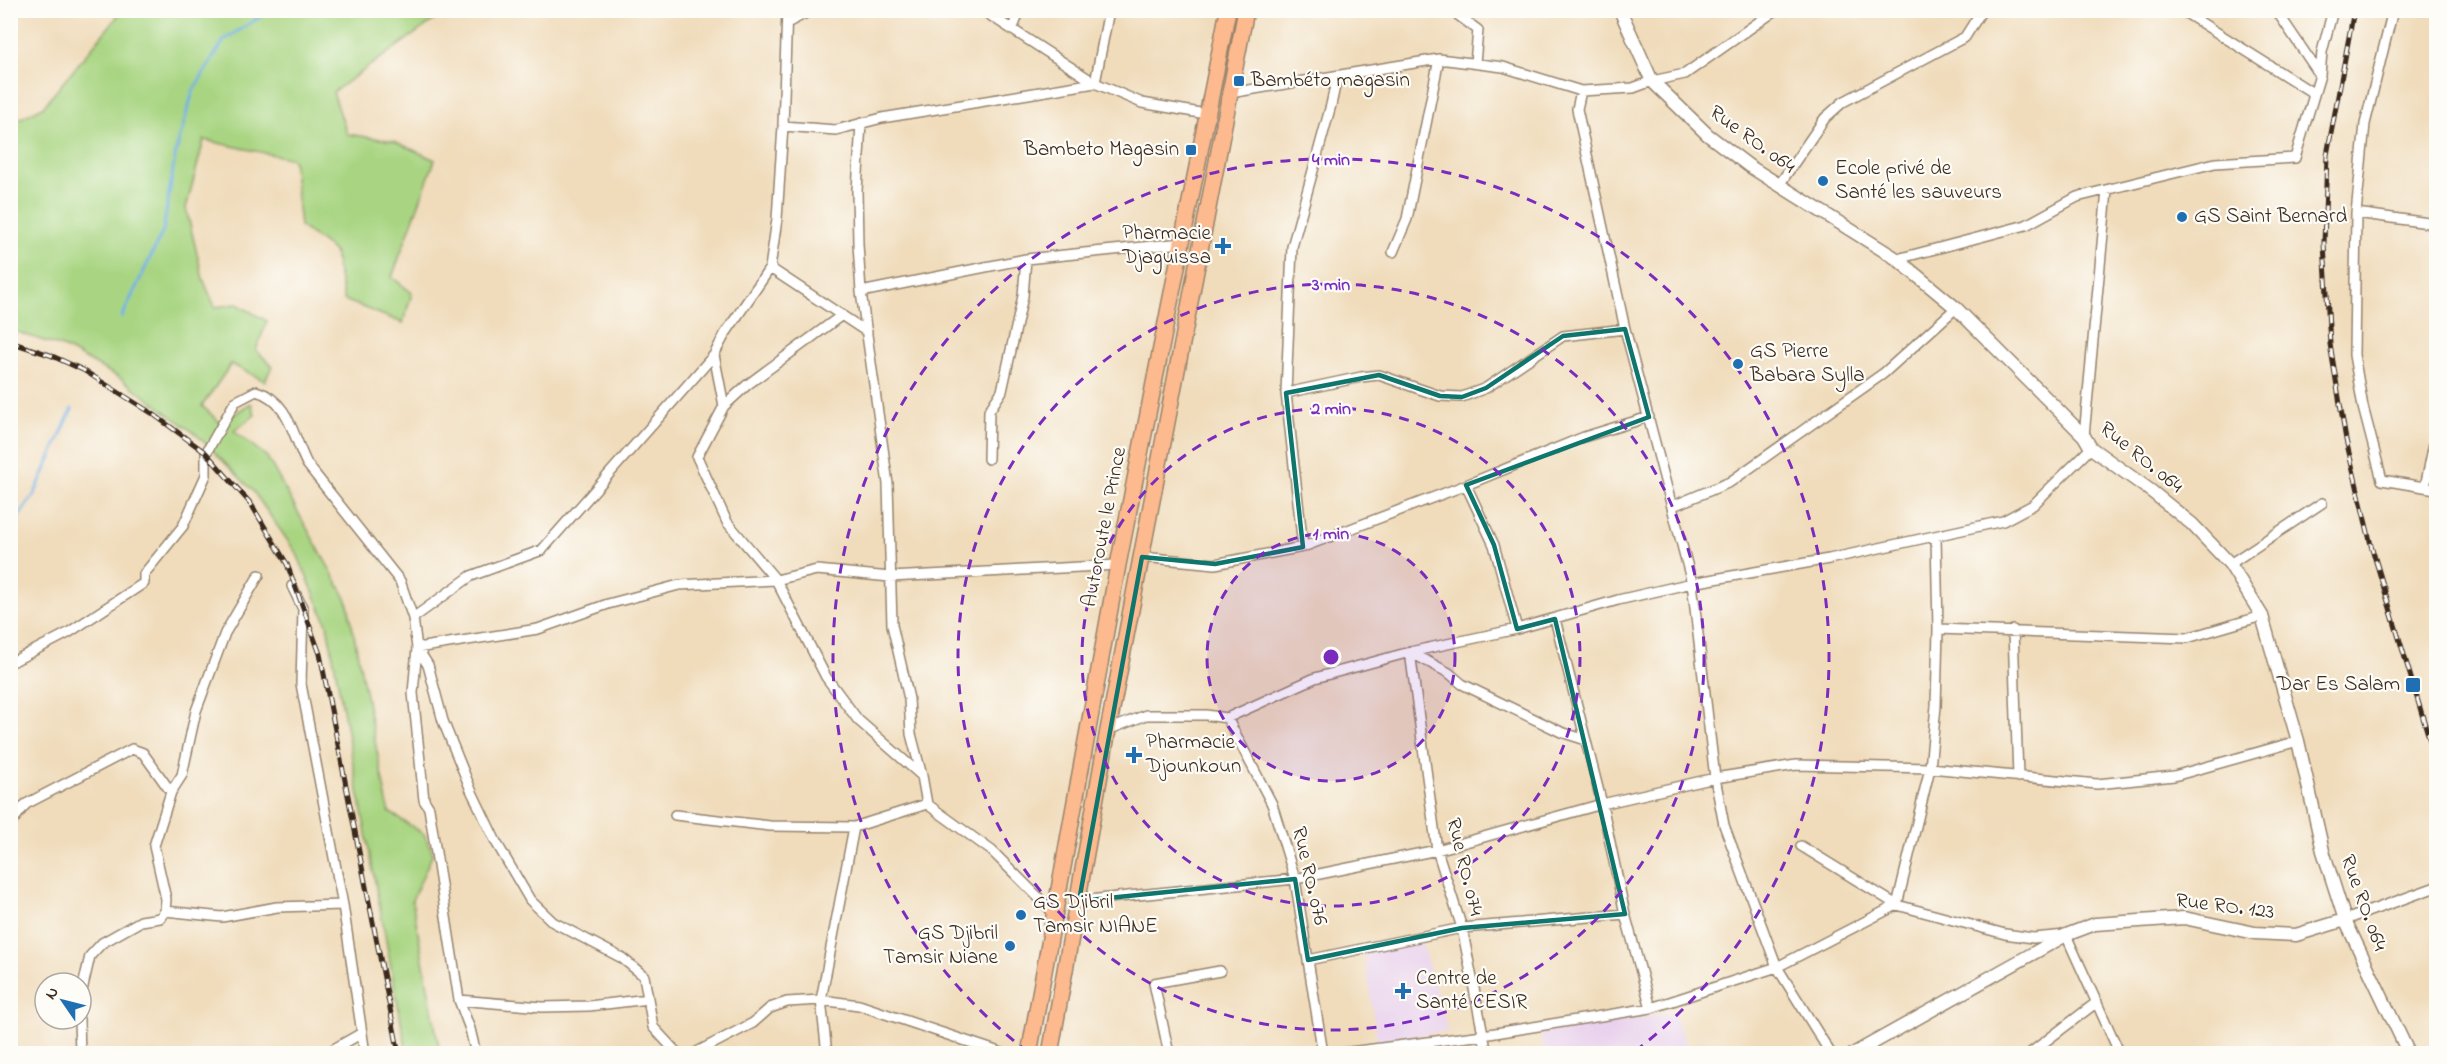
<svg xmlns="http://www.w3.org/2000/svg" width="2447" height="1064" font-family="'Indie Flower',sans-serif">
  <rect width="100%" height="100%" fill="#fdfcf7"/>
  <filter id="ink" filterUnits="userSpaceOnUse"><feTurbulence type="fractalNoise" baseFrequency=".0167" numOctaves="2"/><feDisplacementMap in="SourceGraphic" scale="12" xChannelSelector="R" yChannelSelector="G"/><feConvolveMatrix kernelMatrix="1 2 1 2 8 2 1 2 1" color-interpolation-filters="sRGB"/></filter>
  <filter id="wash" filterUnits="userSpaceOnUse"><feTurbulence type="fractalNoise" baseFrequency=".008" numOctaves="4" result="noise"/><feDisplacementMap in="SourceGraphic" scale="24" xChannelSelector="R" yChannelSelector="G"/><feGaussianBlur stdDeviation="1.35" result="paint"/><feColorMatrix in="noise" values="0 0 0 0 0 0 0 0 0 0 0 0 0 0 0 0 0 1.4 0 .05"/><feComposite in="paint" operator="in"/></filter>
  <g filter="url(#wash)">
    <rect width="100%" height="100%" fill="#f0dcbb"/>
    <path fill="#e9d2ed" d="M1421 941 1448 1031 1380 1041 1377 1039 1364 952Z
      M1673 1013 1690 1053H1545L1540 1032Z"/>
    <path fill="#a9d582" stroke="#728050" stroke-width="1.5" d="M122 11H447L333 92 347 134 394 141 435 160 392 277 412 293 403 323 344 300 334 251 300 226 293 159 204 140 186 208 203 279 215 307 237 304 267 321 256 350 272 366 265 381 231 364 202 406 221 423 251 403 255 415 234 431 267 457 347 600 389 812 424 834 433 853 412 900 440 1053H407L327 624 297 554 253 491 197 435 120 378 65 348 11 330V123L43 107Z"/>
    <g fill="none" stroke-linecap="round" stroke-linejoin="round">
      <path stroke="#73b0e5" stroke-width="3" d="M122 317 163 231 176 151 193 91 224 40 263 15 266 10
        M10 529 34 495 72 409"/>
    </g>
  </g>
  <g filter="url(#ink)">
    <g fill="none" stroke-linecap="round" stroke-linejoin="round">
      <g stroke="#96836c" stroke-width="12">
        <path id="minor" d="M982 10 1095 83 1142 103 1206 114
          M1451 10 1478 30 1475 63
          M2181 10 2313 93
          M2393 10 2365 124 2356 213 2354 355 2363 407 2382 480 2436 489
          M787 23 812 10
          M1012 30 1020 10
          M2320 75 2322 52 2333 10
          M1581 91 1577 109 1625 329 1692 583 1715 778 1724 825 1777 967 1831 1054
          M1230 93 1439 59 1503 67 1581 91 1633 88 1652 81 1685 74 1776 10
          M861 123 857 191 858 244 861 292 888 484 892 625 909 699 911 734 922 776
          M783 126 836 130 882 118 1095 83 1109 10
          M1779 185 1825 118 1843 102 1965 37 1982 10
          M2356 213 2436 224
          M1393 252 1407 219 1439 59
          M1897 259 2026 225 2077 197 2215 163 2295 158 2320 75 2276 10
          M770 268 867 332
          M861 292 1026 259 1182 243
          M842 315 747 385 724 406 697 457 727 522 776 580 826 677 858 720 922 776 927 804 992 851 1055 914
          M1286 393 1361 377 1379 375 1440 396 1462 397 1486 388 1563 336 1625 329
          M724 406 714 355 725 334 770 268 777 219 783 126 787 10
          M2084 436 2107 191
          M988 459 989 411 1002 391 1023 296 1026 259
          M1466 485 1494 545 1517 629
          M2425 487 2436 434
          M1673 506 1730 482 1884 373 1956 308
          M1936 537 1938 629 2187 638 2262 616
          M1303 547 1286 393 1292 247 1331 105 1337 77
          M1142 557 1215 564 1303 547 1466 485 1584 437 1649 417
          M2230 564 2322 503
          M292 586 303 609 301 684 343 905 365 1054
          M413 618 471 576 542 550 714 355
          M1555 619 1602 804 1625 914 1651 1008
          M2013 630 2018 777
          M1410 652 1437 850 1462 928 1487 1054
          M1410 652 1449 673 1462 684 1561 732 1586 740
          M10 663 68 633 144 583V574L183 526 206 475V453L235 402 256 391C289 400 293 437 307 464L400 581 413 618 417 648 413 693 424 800 429 808 459 1000 470 1029 476 1054
          M1227 718 1272 804 1295 879 1323 1054
          M1108 730 1146 715H1206L1227 718 1315 678 1410 652 1517 629 1618 600 1692 583 1829 559 2003 521 2033 505 2091 448
          M675 815 770 826 854 827 927 804
          M10 824 26 804 132 749 143 753 171 792
          M854 827 821 1000 859 1005 1005 1054
          M1801 846 1897 905 2005 934 2033 938 2066 935 2120 1054
          M1079 901 1295 879 1437 850 1602 804 1715 778 1796 765 1930 768 2097 784 2174 776 2298 741
          M165 911 222 917 277 907 343 905
          M2345 920 2436 887
          M1308 960 1462 928 1625 914
          M81 995 90 956 102 943 141 921 160 918 165 911 166 899 154 846 171 792 182 775 196 711 225 633 259 575
          M459 1000 542 1007 589 1006 648 999
          M79 1019 80 1054
          M325 1054 362 1033
          M678 1054 653 1027 644 976 622 958 553 922 530 900 496 842 471 790 443 721 428 665 417 648 538 629 608 604 679 585 776 580 817 570 890 577 1118 565
          M693 1054 753 1023 770 1008 787 1002 821 1000 827 1054
          M1169 1054 1154 983 1220 971
          M1334 1054 1483 1035 1651 1008 1777 967 1897 905 1930 768 1936 706 1938 629
          M2029 1054 2097 1002"/>
      </g>
      <g stroke="#96836c" stroke-width="15">
        <path id="tertiary" d="M1620 10 1652 81 1708 135 1749 166 1897 259 1956 308 2084 436 2091 448 2151 491 2192 524 2230 564 2262 616 2298 741 2323 851 2345 920 2409 1054
          M1853 1054 2066 935 2095 924 2184 918 2255 933 2296 935 2345 920"/>
      </g>
      <g stroke="#96836c" stroke-width="18">
        <path id="primary" d="M1029 1054 1118 565 1228 10
          M1050 1054 1108 730 1246 10"/>
      </g>
      <use href="#minor" stroke="#fff" stroke-width="9"/>
      <use href="#tertiary" stroke="#fff" stroke-width="12"/>
      <use href="#primary" stroke="#fcba8e" stroke-width="15"/>
      <g stroke="#3b2a1e" stroke-width="5">
        <path id="rail" d="M2354 10 2327 155 2324 244 2330 344 2346 440 2371 545 2436 761
          M10 342 50 355 83 370 153 414 206 453 251 504 287 564 320 654 399 1054"/>
      </g>
      <use href="#rail" stroke="#fdfcf7" stroke-width="3" stroke-dasharray="9" stroke-linecap="butt"/>
    </g>
  </g>
  <path fill="none" stroke="#0f766e" stroke-width="4.5" stroke-linejoin="round" d="M1625 329 1649 417 1466 485 1494 545 1517 629 1555 619 1625 914 1462 928 1308 960 1295 879 1079 901 1142 557 1215 564 1303 547 1286 393 1379 375 1440 396 1462 397 1486 388 1563 336Z"/>
  <circle cx="1331" cy="657" r="124" fill="#7b2cbf" fill-opacity=".12"/>
  <g fill="none" stroke="#7b2cbf" stroke-width="3" stroke-dasharray="10 8">
    <circle cx="1331" cy="657" r="124"/>
    <circle cx="1331" cy="657" r="249"/>
    <circle cx="1331" cy="657" r="373"/>
    <path d="M1028 1052A498 498 0 1 1 1634 1052"/>
  </g>
  <g fill="#1f6fb2" stroke="#fdfcf7" stroke-width="2">
    <rect x="1233" y="75" width="12" height="12" rx="3"/>
    <rect x="1185" y="144" width="12" height="12" rx="3"/>
    <circle cx="1823" cy="181" r="6"/>
    <circle cx="2182" cy="217" r="6"/>
    <path d="M1220 237h6v6h6v6h-6v6h-6v-6h-6v-6h6z"/>
    <circle cx="1738" cy="364" r="6"/>
    <rect x="2405" y="677" width="16" height="16" rx="3"/>
    <path d="M1131 746h6v6h6v6h-6v6h-6v-6h-6v-6h6z"/>
    <circle cx="1021" cy="915" r="6"/>
    <circle cx="1010" cy="946" r="6"/>
    <path d="M1400 982h6v6h6v6h-6v6h-6v-6h-6v-6h6z"/>
  </g>
  <g text-anchor="middle" dominant-baseline="central" stroke-width="4.5" stroke-linejoin="round" paint-order="stroke">
    <g font-size="21" fill="#3b2a1e" stroke="#fdfcf7" text-anchor="start">
      <text x="1251" y="81">Bambéto magasin</text>
      <text x="1179" y="150" text-anchor="end">Bambeto Magasin</text>
      <text x="1835" y="169">Ecole privé de<tspan x="1835" dy="24">Santé les sauveurs</tspan></text>
      <text x="2194" y="217">GS Saint Bernard</text>
      <text x="1211" y="234" text-anchor="end">Pharmacie<tspan x="1211" dy="24">Djaguissa</tspan></text>
      <text x="1750" y="352">GS Pierre<tspan x="1750" dy="24">Babara Sylla</tspan></text>
      <text x="2400" y="685" text-anchor="end">Dar Es Salam</text>
      <text x="1146" y="743">Pharmacie<tspan x="1146" dy="24">Djounkoun</tspan></text>
      <text x="1033" y="903">GS Djibril<tspan x="1033" dy="24">Tamsir NIANE</tspan></text>
      <text x="998" y="934" text-anchor="end">GS Djibril<tspan x="998" dy="24">Tamsir Niane</tspan></text>
      <text x="1416" y="979">Centre de<tspan x="1416" dy="24">Santé CESIR</tspan></text>
    </g>
    <g font-size="21" fill="#3b2a1e" stroke="#fdfcf7">
      <text transform="translate(1752 140) rotate(36)">Rue RO. 064</text>
      <text transform="translate(2141 458) rotate(39)">Rue RO. 064</text>
      <text transform="translate(1105 527) rotate(-79)">Autoroute le Prince</text>
      <text transform="translate(1464 867) rotate(76)">Rue RO. 074</text>
      <text transform="translate(1309 876) rotate(77)">Rue RO. 076</text>
      <text transform="translate(2363 903) rotate(70)">Rue RO. 064</text>
      <text transform="translate(2225 907) rotate(7)">Rue RO. 123</text>
    </g>
  </g>
  <circle cx="1331" cy="657" r="9" fill="#7b2cbf" stroke="#fdfcf7" stroke-width="3"/>
  <g font-size="18" text-anchor="middle" font-weight="bold" fill="#7b2cbf" stroke="#fdfcf7" stroke-width="4.5" stroke-linejoin="round" paint-order="stroke">
    <text x="1331" y="165">4 min</text>
    <text x="1331" y="290">3 min</text>
    <text x="1331" y="414">2 min</text>
    <text x="1331" y="539">1 min</text>
  </g>
  <rect width="2447" height="1064" fill="none" stroke="#fdfcf7" stroke-width="36"/>
  <g transform="translate(63 1001) rotate(305)"><circle r="28" fill="#fdfcf7" stroke="#afa8a0" stroke-width="1.5"/>
  <path d="M0-4.5L10 22L0 15L-10 22Z" fill="#1f6fb2"/>
  <text y="-9" font-size="16" font-weight="bold" text-anchor="middle" fill="#3b2a1e">N</text>
  </g>
</svg>
